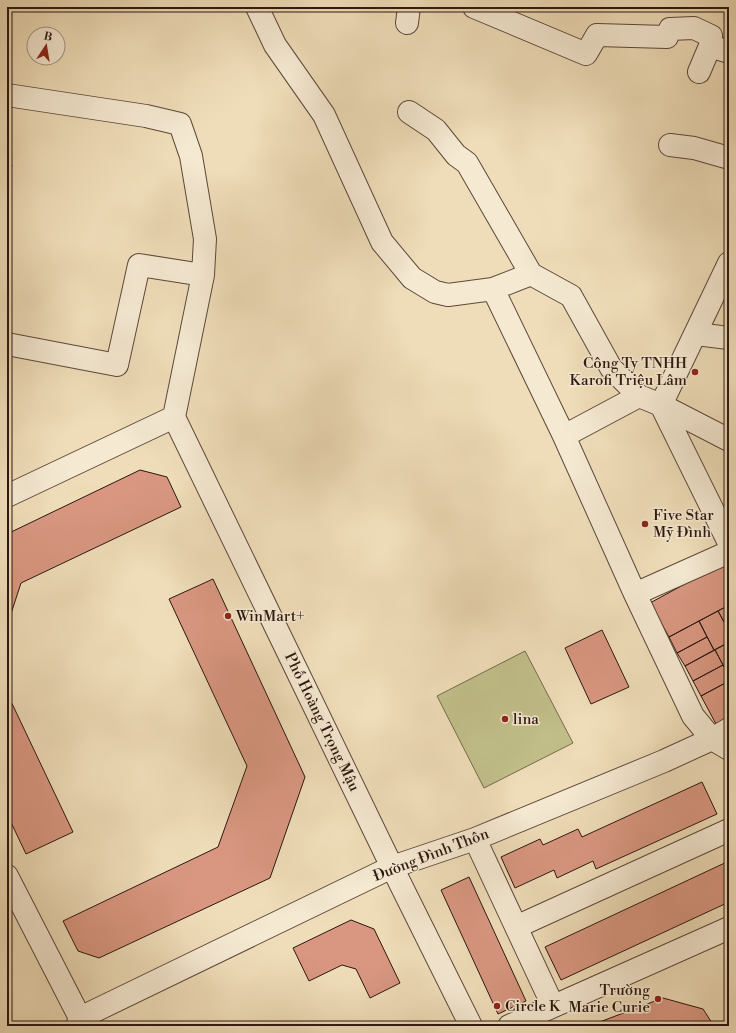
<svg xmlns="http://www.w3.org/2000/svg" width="736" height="1033" font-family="'Libre Bodoni',serif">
  <rect width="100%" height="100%" fill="#efddb9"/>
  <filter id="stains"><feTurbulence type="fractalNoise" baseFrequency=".005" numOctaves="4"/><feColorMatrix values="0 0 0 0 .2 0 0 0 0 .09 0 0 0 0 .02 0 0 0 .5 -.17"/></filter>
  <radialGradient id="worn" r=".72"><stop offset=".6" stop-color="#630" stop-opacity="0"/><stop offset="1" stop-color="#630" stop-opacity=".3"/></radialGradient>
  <path fill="#c1bf8a" stroke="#766b4c" d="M525 651 573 743 484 788 437 696Z"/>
  <path fill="#d99781" stroke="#2c170f" d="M7 165H12L7 191Z
    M140 470 167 477 181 507 21 583 7 626V534Z
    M729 560V605L669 637 650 603Z
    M213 579 305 777 270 878 99 958 78 951 63 921 218 847 247 766 169 599Z
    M729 605V631L718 611Z
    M718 611 729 631V642L714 650 699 621Z
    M699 621 707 637 677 653 669 637Z
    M602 630 629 687 591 704 565 648Z
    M707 637 714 650 685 666 677 653Z
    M726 644 729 650V676L715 650Z
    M715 650 723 665 693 681 685 666Z
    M723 665 729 676V681L701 696 693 681Z
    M729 681V717L716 724 701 696Z
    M7 693 73 832 26 854 7 814Z
    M702 782 717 814 596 869 593 861 557 878 554 870 515 888 501 857 540 839 543 845 578 829 582 837Z
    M729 861V902L561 980 545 947Z
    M469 877 526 1001 498 1014 441 890Z
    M351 920 374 929 400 983 370 998 356 969 342 965 309 981 293 948Z
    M663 998 703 1009 714 1026H589Z"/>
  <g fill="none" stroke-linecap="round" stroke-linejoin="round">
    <g stroke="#5d483a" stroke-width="24">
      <path id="minor" d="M257 7 275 45 324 115 382 242 412 278 435 292 448 295 493 289 531 274 571 296 611 368 639 396 661 405 729 440
        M474 7 586 54 597 35 667 37 670 29 694 28 711 36 710 46 729 52
        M407 23 409 7
        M699 72 710 46
        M7 95 146 116 180 124 191 156 205 239 203 275 174 417
        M409 112 436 130 456 155 467 163 531 274
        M670 145 694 148 729 158
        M729 263 661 405 729 543
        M493 289 564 436 635 594 693 716 712 739 729 749
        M696 334 729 338
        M7 344 117 365 139 265 203 275
        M174 417 392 867 471 1026
        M564 436 639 396
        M7 496 174 417
        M635 594 729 552
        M475 839 553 1006
        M7 876 80 1018
        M516 927 729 830
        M77 1026 80 1018 392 867 475 839 664 761 712 739 729 729
        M509 1026 729 928"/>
    </g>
    <use href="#minor" stroke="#f5e9d2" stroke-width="22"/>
  </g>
  <g fill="#8f2418" stroke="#f5e9d2" stroke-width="1.5">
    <circle cx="695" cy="372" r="4"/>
    <circle cx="645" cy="524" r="4"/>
    <circle cx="228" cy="616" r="4"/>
    <circle cx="505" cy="719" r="4"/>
    <circle cx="658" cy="999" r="4"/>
    <circle cx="497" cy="1006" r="4"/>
  </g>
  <g text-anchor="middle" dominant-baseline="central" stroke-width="3" stroke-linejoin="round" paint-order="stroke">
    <g font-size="15" fill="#2c170f" stroke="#f5e9d2" text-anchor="start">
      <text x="687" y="363" text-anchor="end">Công Ty TNHH<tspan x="687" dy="17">Karofi Triệu Lâm</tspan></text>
      <text x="653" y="515">Five Star<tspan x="653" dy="17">Mỹ Đình</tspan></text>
      <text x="236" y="616">WinMart+</text>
      <text x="513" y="719">lina</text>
      <text x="650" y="990" text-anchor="end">Trường<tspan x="650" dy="17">Marie Curie</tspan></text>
      <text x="505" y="1006">Circle K</text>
    </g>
    <g font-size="15" fill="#2c170f" stroke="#f5e9d2">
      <text transform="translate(322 722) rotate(64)">Phố Hoàng Trọng Mậu</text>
      <text transform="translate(431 855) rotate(-21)">Đường Đình Thôn</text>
    </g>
  </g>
  <rect width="736" height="1033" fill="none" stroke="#efddb9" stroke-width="24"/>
  <rect x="8" y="8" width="720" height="1017" fill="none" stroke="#2c170f" stroke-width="2"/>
  <rect x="12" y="12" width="712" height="1009" fill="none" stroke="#2c170f"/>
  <g transform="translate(46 46) rotate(12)"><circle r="19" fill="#f5e9d2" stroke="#a59584"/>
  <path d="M0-3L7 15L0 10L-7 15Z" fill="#8f2418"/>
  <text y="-6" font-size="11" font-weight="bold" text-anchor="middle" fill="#2c170f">B</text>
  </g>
  <rect width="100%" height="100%" filter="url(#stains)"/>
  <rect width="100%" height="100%" fill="url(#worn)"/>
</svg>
